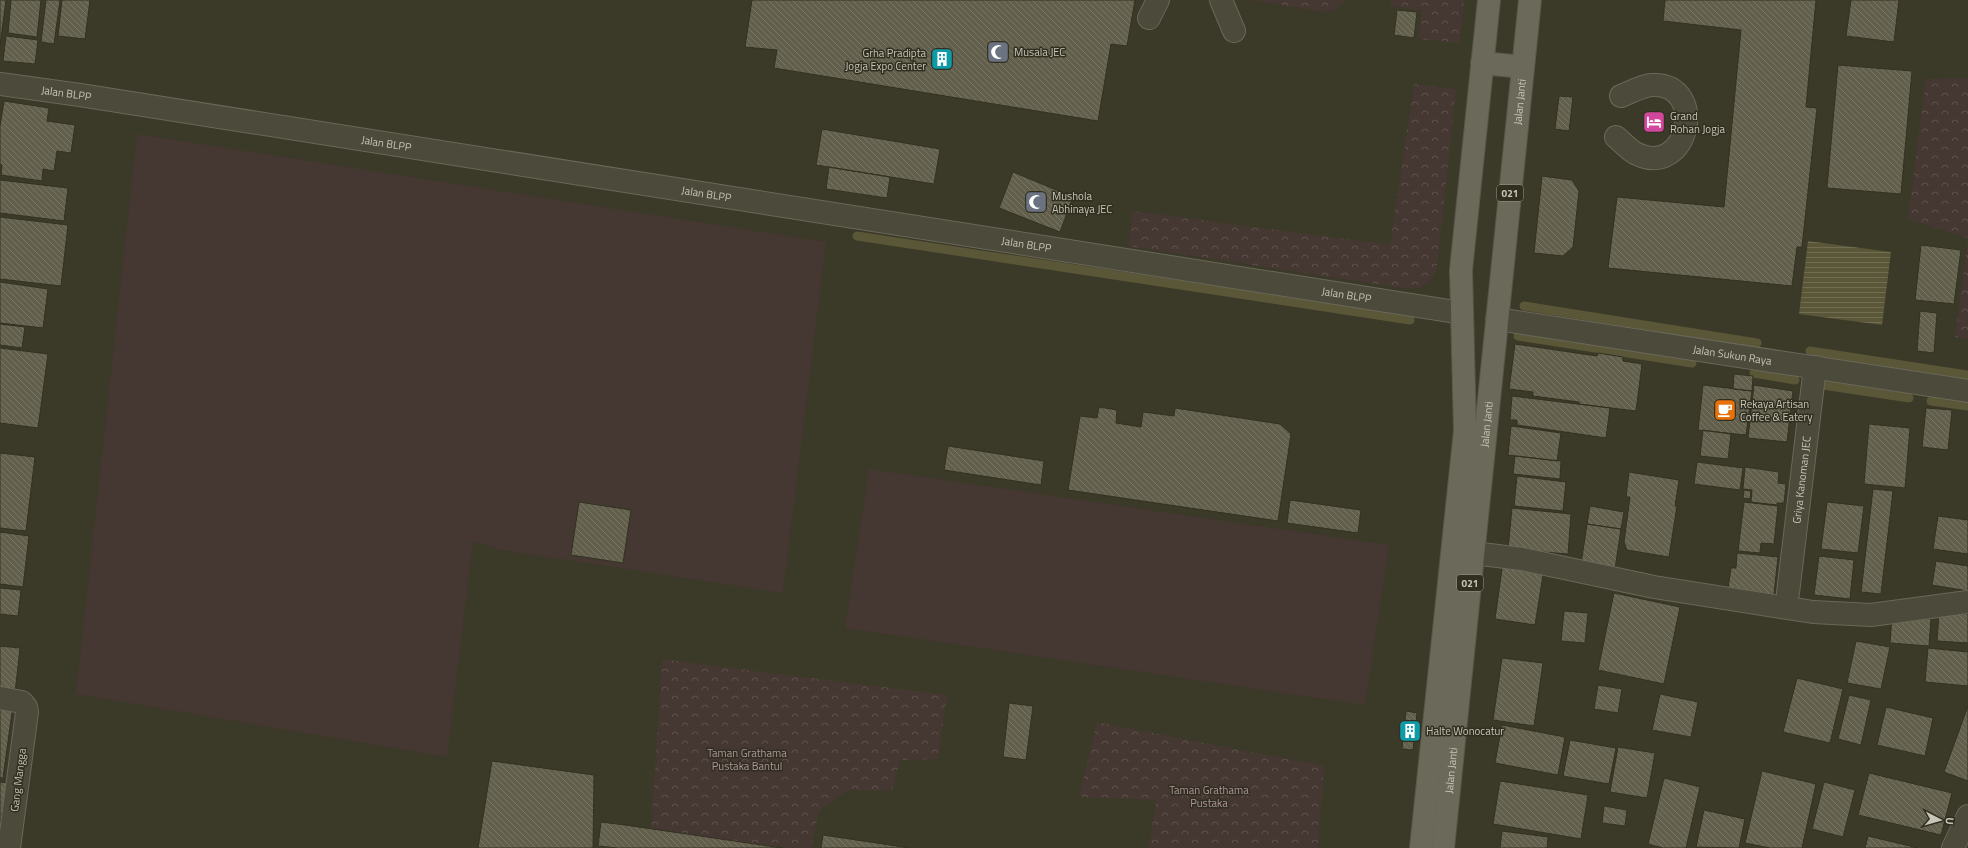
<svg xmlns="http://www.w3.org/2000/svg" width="1968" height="848" font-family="'Titillium Web',sans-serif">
  <defs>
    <pattern id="park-crowns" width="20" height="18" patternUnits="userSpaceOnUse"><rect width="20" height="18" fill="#453732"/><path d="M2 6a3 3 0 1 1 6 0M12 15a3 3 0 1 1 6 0" fill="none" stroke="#5e524d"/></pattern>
    <pattern id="water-rules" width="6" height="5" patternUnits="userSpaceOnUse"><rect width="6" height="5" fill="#5a5638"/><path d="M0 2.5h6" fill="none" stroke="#706d53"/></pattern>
    <pattern id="building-back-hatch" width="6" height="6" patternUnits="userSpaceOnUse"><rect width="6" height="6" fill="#62604c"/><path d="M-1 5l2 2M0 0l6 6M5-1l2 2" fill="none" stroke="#777564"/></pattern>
  </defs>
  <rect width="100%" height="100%" fill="#3b3927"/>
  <path fill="#453732" d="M137 134 826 242 783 593 501 550 473 541 447 757 76 694Z
    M869 469 1389 545 1365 705 845 628Z"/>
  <path fill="url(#park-crowns)" d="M1252 0H1346L1336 10 1323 12Z
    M1391 0H1464L1460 43 1418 39 1422 10 1390 6Z
    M1968 78V339L1955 337 1968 238 1908 219 1926 79Z
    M1414 84 1456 89 1437 266C1434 280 1425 289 1410 289L1128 246 1133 211 1390 245Z
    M662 659 947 695 938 759 900 760 892 791 847 790 819 812 811 848H650Z
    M1097 722 1324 766 1318 848H1149L1156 800 1079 797Z"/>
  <path fill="url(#water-rules)" d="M1808 241 1891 252 1882 325 1799 314Z"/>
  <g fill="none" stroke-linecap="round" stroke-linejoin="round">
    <path stroke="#5a5638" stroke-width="9" d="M857 236 1410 320
      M1524 306 1757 343
      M1518 336 1692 363
      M1810 351 1968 375
      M1754 373 1795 380
      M1823 385 1909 398
      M1931 401 1968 406"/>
  </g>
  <path fill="url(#building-back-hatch)" stroke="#333122" d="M0 0H6L0 46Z
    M11 0H41L37 37 8 33Z
    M46 0H60L54 44 41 42Z
    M62 0H90L85 39 58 36Z
    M752 0H1135L1127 46 1111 44 1098 121 774 68 777 50 745 47Z
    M1665 0H1816L1806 107 1817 108 1802 247H1797L1792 286 1608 268 1617 197 1724 207 1741 30 1663 21Z
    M1851 0H1899L1894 42 1846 36Z
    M1397 10 1417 12 1414 38 1394 35Z
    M6 36 38 40 35 64 3 61Z
    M1838 65 1912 71 1901 194 1827 188Z
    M1559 96 1573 97 1569 131 1555 129Z
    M4 101 49 108 47 121 75 125 71 153 57 151 54 171 43 169 42 181 1 175 2 165 0 164V126Z
    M822 129 940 149 934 184 816 165Z
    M829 167 890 177 887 198 826 189Z
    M1013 172 1073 197 1060 232 999 208Z
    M1542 176 1572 180 1579 191 1573 247 1563 256 1534 253Z
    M0 180 68 188 64 221 0 213Z
    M0 217 68 225 61 286 0 279Z
    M1921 245 1961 250 1954 304 1915 300Z
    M0 282 48 289 43 328 0 323Z
    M1920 311 1937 313 1934 353 1917 351Z
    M0 324 25 327 22 348 0 345Z
    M1515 344 1597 356 1598 353 1623 357V361L1642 364 1636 411 1579 404V402L1533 396V392L1509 389Z
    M0 348 48 354 38 428 0 423Z
    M1734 374 1753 376 1752 391 1733 389Z
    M1703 385 1752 391 1746 435 1698 430Z
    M1754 385 1793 391 1787 442 1748 438Z
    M1512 396 1610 408 1606 438 1517 425V420H1510Z
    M1099 407 1117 410 1116 423 1141 427 1143 412 1174 416 1175 408 1280 424 1291 434 1278 521 1068 490 1080 416 1097 418Z
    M1926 408 1952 410 1948 450 1922 447Z
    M1869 424 1910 428 1905 488 1864 484Z
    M1511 426 1561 433 1557 461 1508 455Z
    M1703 430 1731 434 1728 459 1700 456Z
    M948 446 1044 461 1041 485 944 470Z
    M0 453 35 457 26 531 0 528Z
    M1515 456 1561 461 1560 479 1513 474Z
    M1697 462 1743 468 1740 490 1694 484Z
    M1745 467 1779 472 1778 483 1786 484 1784 503H1777V505L1751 502 1752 490 1743 489Z
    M1629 472 1679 480 1675 506H1677L1669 557 1627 550 1624 542 1630 497H1626Z
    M1517 476 1566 482 1563 511 1514 506Z
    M1873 489 1893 491 1881 594 1861 592Z
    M1744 490 1751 491 1750 499 1743 498Z
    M1290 500 1361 510 1358 533 1287 523Z
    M579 502 631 510 623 563 571 555Z
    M1744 502 1778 506 1774 544 1761 543 1760 553 1738 551Z
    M1827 502 1864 506 1858 553 1821 549Z
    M1590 506 1624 512 1621 529 1587 524Z
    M1512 508 1571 514 1568 554 1508 549Z
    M1938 516 1968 520V554L1933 549Z
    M1587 524 1621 529 1615 569 1581 564Z
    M0 532 29 536 23 587 0 584Z
    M1737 553 1778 557 1773 603 1727 595 1731 568H1736Z
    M1819 556 1854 560 1850 599 1814 595Z
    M1936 561 1968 566V591L1932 585Z
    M1503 562 1544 569 1535 625 1495 619Z
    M0 588 21 590 18 616 0 614Z
    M1614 593 1680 607 1664 684 1598 670Z
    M1564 611 1588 613 1585 643 1561 641Z
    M1939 612 1968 614V643L1937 641Z
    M1892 616 1931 619 1929 646 1890 643Z
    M1856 641 1890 647 1881 689 1847 683Z
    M0 646 20 648 15 693 0 691Z
    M1928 648 1968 652V686L1925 682Z
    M1502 658 1543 663 1534 726 1493 720Z
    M1797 678 1843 689 1830 743 1783 732Z
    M1598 685 1622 689 1618 713 1594 709Z
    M1660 694 1698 702 1691 737 1652 730Z
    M1849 695 1871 700 1861 745 1838 739Z
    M0 703 13 705 3 778H0Z
    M1009 703 1033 706 1026 760 1003 757Z
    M1968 706V781L1944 772Z
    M1886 707 1933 718 1925 756 1877 745Z
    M1406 711 1417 713 1413 750 1402 749Z
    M1502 725 1565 737 1558 775 1495 763Z
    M1570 740 1616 748 1609 784 1563 776Z
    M1618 747 1655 753 1647 798 1610 792Z
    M492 761 594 775 593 848H478Z
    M1762 771 1816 784 1802 848H1770L1745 843Z
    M1869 773 1952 793 1941 835 1858 815Z
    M1664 778 1700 787 1686 848H1663L1648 844Z
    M1500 781 1588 795 1581 839 1493 824Z
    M0 782 7 783 0 826Z
    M1824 782 1855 790 1843 837 1812 829Z
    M1604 806 1627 810 1625 826 1602 823Z
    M1704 810 1745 819 1739 848 1696 847Z
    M601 822 625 825 782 848H617L598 846Z
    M1502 831 1548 837 1547 848H1500Z
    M823 835 910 848H821Z
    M1868 836 1918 848H1865Z"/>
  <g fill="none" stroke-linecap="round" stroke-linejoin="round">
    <g stroke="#6a6859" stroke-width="24">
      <g id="minor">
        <path d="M1221 0 1234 31"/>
        <path d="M1149 18 1158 0"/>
        <path id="s1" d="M0 84 80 95 1462 313"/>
        <path d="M1616 137C1622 142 1628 149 1635 153 1689 181 1709 82 1652 85 1641 86 1631 92 1621 96"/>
        <path id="s2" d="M1497 319 1968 391"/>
        <path d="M1473 553 1522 559 1654 587 1813 612 1871 615 1968 602"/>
        <path id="s3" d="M1788 593 1815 367"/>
        <path d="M0 698 22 702 26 707 27 712 9 848"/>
        <path d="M1953 848 1968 816"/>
      </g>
    </g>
    <g stroke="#585647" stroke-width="24">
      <g id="major">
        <path d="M1482 63 1523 67"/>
        <path d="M1421 848 1465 431 1461 270 1489 0"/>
        <path id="s4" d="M1443 848 1530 0"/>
      </g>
    </g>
    <use href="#minor" stroke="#4c4a3b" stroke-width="22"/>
    <use href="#major" stroke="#6b6959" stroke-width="22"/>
  </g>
  <defs>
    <g id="mosque-square" transform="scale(1.15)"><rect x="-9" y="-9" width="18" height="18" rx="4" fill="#6b7280" stroke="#312f20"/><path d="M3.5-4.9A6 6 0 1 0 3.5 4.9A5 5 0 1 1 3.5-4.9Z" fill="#fff"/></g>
    <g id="building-square" transform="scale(1.15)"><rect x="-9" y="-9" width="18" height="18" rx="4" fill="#0f9aa8" stroke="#312f20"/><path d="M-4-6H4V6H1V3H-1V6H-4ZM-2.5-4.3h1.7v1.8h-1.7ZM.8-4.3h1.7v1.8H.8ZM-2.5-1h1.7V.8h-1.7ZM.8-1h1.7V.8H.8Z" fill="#fff"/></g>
    <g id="hotel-square" transform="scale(1.15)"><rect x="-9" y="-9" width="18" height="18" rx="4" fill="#d1479c" stroke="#312f20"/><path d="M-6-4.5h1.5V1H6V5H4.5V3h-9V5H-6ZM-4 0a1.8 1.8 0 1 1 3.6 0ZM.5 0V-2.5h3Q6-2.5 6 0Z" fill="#fff"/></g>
    <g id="cafe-square" transform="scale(1.15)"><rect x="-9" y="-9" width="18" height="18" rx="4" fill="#e8710a" stroke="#312f20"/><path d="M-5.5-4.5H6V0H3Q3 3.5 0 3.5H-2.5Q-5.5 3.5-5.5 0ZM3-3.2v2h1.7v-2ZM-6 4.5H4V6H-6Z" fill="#fff"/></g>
  </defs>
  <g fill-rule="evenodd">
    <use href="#mosque-square" x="998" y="52"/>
    <use href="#building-square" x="942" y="59"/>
    <use href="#hotel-square" x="1654" y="122"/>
    <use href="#mosque-square" x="1036" y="202"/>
    <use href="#cafe-square" x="1725" y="410"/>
    <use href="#building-square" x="1410" y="731"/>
  </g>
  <g text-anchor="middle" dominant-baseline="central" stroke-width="3" stroke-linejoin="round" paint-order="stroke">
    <g fill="#312f20" stroke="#9a988a" stroke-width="1">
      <rect x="1497" y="185" width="26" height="16" rx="3"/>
      <rect x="1457" y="575" width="26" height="16" rx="3"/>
    </g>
    <g font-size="10" font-weight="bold" fill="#c7c5b7">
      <text x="1510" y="193">021</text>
      <text x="1470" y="583">021</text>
    </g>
    <g font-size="11" fill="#c7c5b7" stroke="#312f20" text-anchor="start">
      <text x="1014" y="52">Musala JEC</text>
      <text x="926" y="53" text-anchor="end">Grha Pradipta<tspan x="926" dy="13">Jogja Expo Center</tspan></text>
      <text x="1670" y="116">Grand<tspan x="1670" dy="13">Rohan Jogja</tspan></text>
      <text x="1052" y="196">Mushola<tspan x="1052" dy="13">Abhinaya JEC</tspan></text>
      <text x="1740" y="404">Rekaya Artisan<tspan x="1740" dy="13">Coffee &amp; Eatery</tspan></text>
      <text x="1426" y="731">Halte Wonocatur</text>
    </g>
    <g font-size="11" fill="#c7c5b7" stroke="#312f20">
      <text stroke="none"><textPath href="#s1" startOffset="67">Jalan BLPP</textPath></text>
      <text stroke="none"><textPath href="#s4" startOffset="750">Jalan Janti</textPath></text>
      <text stroke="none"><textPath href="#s1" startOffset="391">Jalan BLPP</textPath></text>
      <text stroke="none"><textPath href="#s1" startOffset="715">Jalan BLPP</textPath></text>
      <text stroke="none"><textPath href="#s1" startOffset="1039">Jalan BLPP</textPath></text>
      <text stroke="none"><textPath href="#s1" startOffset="1363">Jalan BLPP</textPath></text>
      <text stroke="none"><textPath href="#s2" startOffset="238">Jalan Sukun Raya</textPath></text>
      <text stroke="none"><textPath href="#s4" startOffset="426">Jalan Janti</textPath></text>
      <text stroke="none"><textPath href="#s3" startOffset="114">Griya Kanoman JEC</textPath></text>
      <text stroke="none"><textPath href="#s4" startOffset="78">Jalan Janti</textPath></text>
      <text transform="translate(18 780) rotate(-83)">Gang Mangga</text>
    </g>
    <g font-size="11" fill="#b094a0" stroke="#312f20">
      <text x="747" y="753">Taman Grathama<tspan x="747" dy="13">Pustaka Bantul</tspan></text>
      <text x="1209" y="790">Taman Grathama<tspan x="1209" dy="13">Pustaka</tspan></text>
    </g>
  </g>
  <g transform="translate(1940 820) rotate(96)" stroke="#312f20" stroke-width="3" paint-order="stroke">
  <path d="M0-3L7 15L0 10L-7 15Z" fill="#c7c5b7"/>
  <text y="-6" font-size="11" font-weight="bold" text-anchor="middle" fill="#c7c5b7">U</text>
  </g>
</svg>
